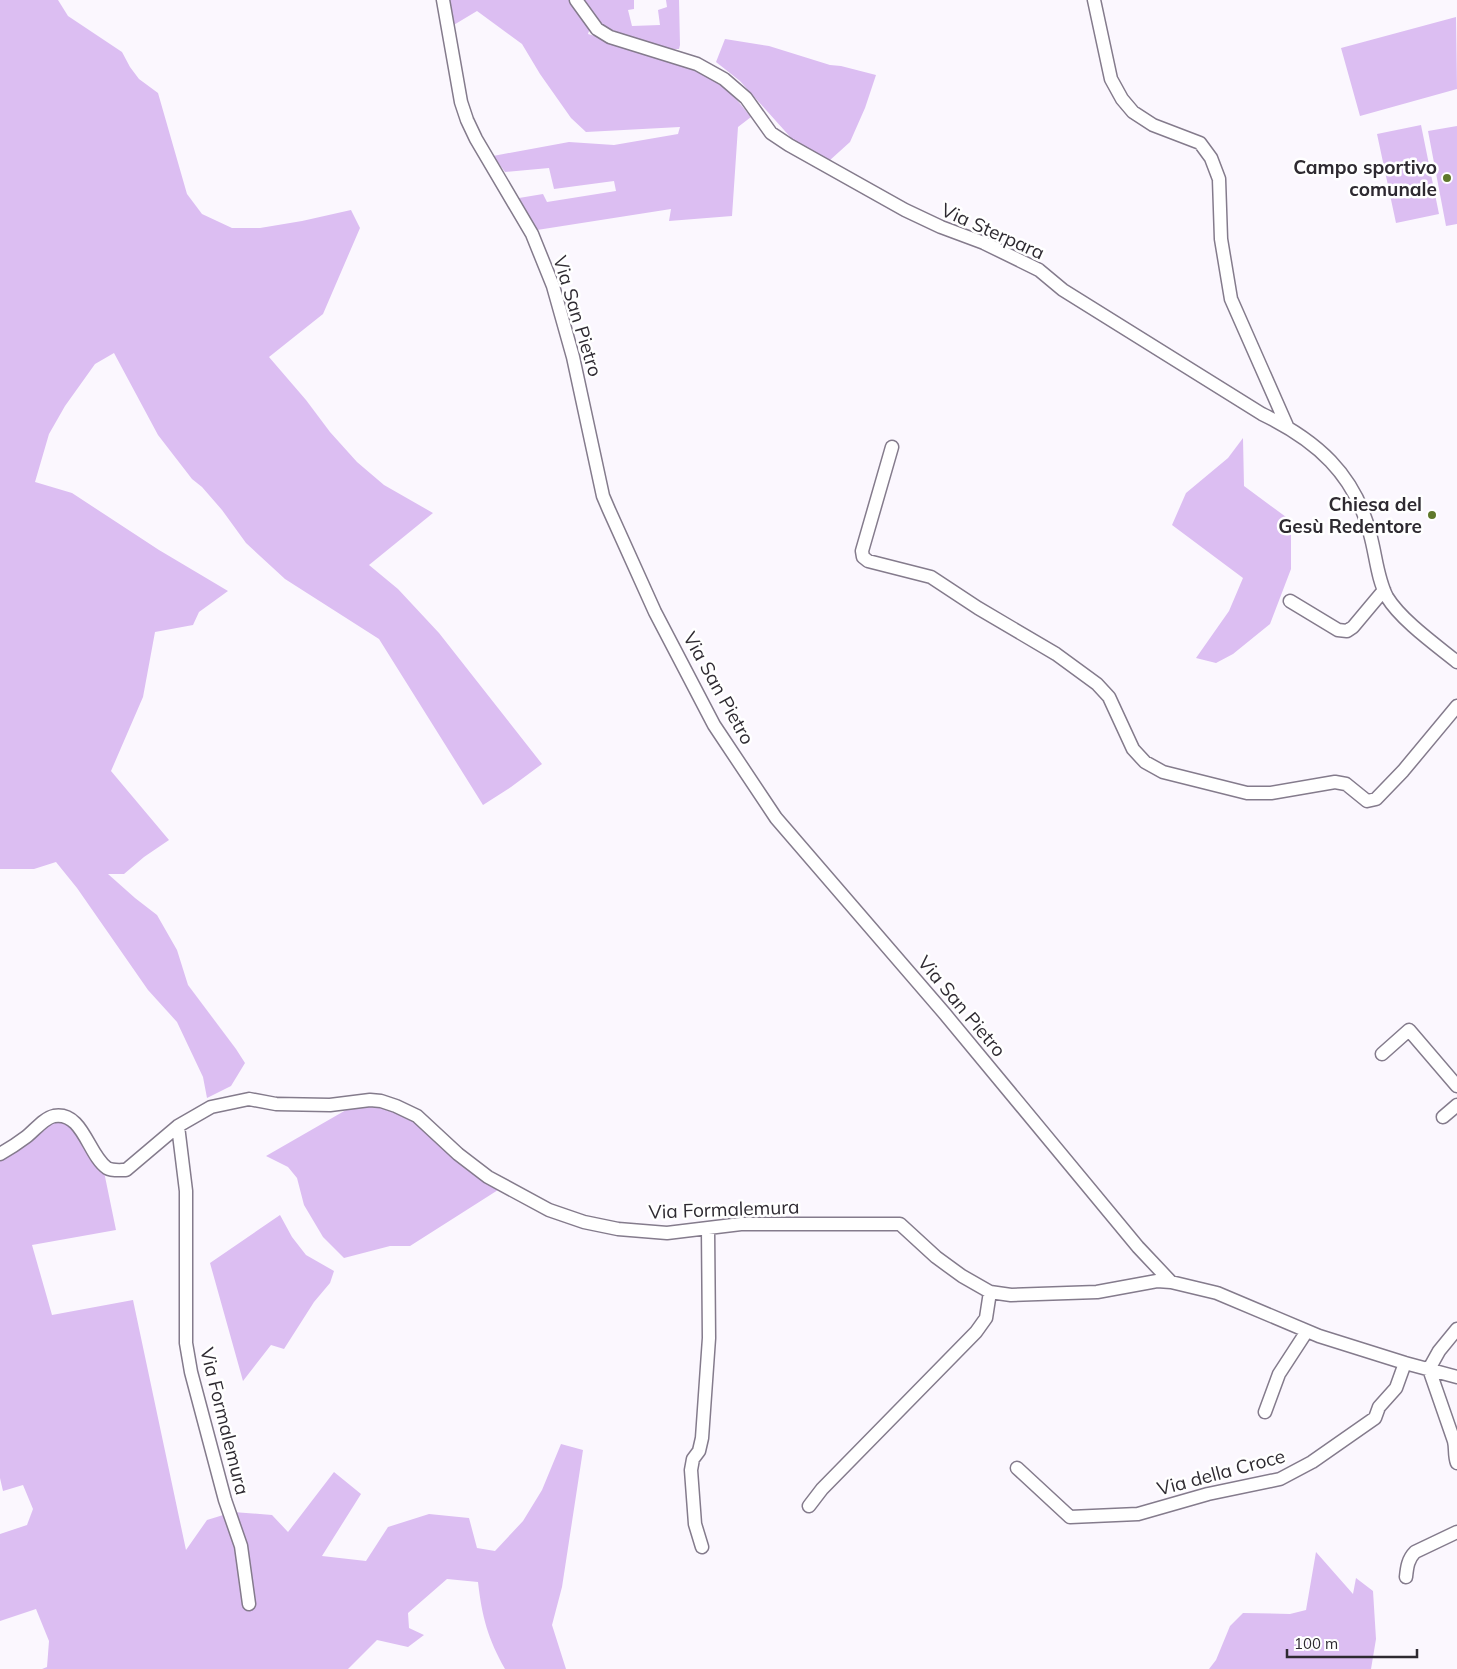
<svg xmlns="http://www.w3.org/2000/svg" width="1457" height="1669" font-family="Mulish,sans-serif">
  <rect width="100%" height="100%" fill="#fbf7fe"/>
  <path fill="#dcbef2" d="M0 0H58L68 16 122 52 130 67 139 79 158 93 187 194 202 214 232 228H260L302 221 351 210 360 228 323 314 269 357 306 400 330 432 357 462 384 485 433 513 369 565 398 589 439 633 542 764 511 787 483 805 379 639 285 579 246 543 222 510 202 487 192 479 158 435 114 353 95 364 65 406 49 434 35 482 72 493 159 550 228 591 199 612 193 625 155 632 143 697 111 771 169 840 144 857 124 874H108L135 898 157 915 177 950 188 985 236 1049 245 1063 231 1086 207 1098 203 1077 177 1022 148 990 77 888 56 862 34 869H0Z
    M448 0H571L590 28 588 34C628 46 685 60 720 84 732 93 742 106 751 117L738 127 732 216 669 221 671 209 537 230 519 198 543 194 547 202 616 191 614 181 554 189 549 168 505 172 493 156 569 142 614 145 678 134 680 127 586 132 571 118 540 74 522 44 477 11 452 26Z
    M581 0H634V9L628 10 632 26 660 25 658 10 667 7 666 0H679L680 45 679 49H671L612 33 602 26Z
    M1456 17 1457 89 1360 116 1341 48Z
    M725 39 769 46 830 65 841 66 876 75 865 108 850 142 829 161 793 140 740 81 716 62Z
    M1421 125 1439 214 1396 223 1377 134Z
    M1457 126V224L1446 226 1428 131Z
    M1243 438 1244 486 1286 517 1291 532V569L1270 624 1233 654 1216 663 1196 658 1229 611 1243 578 1172 525 1186 493 1228 458Z
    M359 1106H374L404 1116 428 1131 498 1190 410 1246H390L344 1258 323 1237 304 1205 297 1178 288 1167 266 1156 346 1110Z
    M69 1119 102 1162 116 1230 32 1245 52 1315 133 1300 186 1550 207 1520 233 1512 272 1515 288 1532 334 1472 361 1494 322 1556 366 1561 388 1527 429 1514 469 1518 477 1548 495 1551 523 1521 542 1490 561 1444 583 1450 562 1587 552 1625 566 1669H505C488 1639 482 1617 478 1582L447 1579 408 1613 409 1628 424 1635 408 1647 377 1640 348 1669H42L47 1667 49 1641 36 1609 0 1621V1534L27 1525 33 1509 23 1485 3 1491 0 1478V1154L44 1122Z
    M280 1215 292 1237 306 1255 334 1271 330 1283 314 1302 284 1349 271 1345 243 1381 210 1263Z
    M1316 1552 1353 1594 1356 1578 1373 1591 1376 1639 1371 1669H1209L1216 1660 1230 1626 1243 1613 1290 1614 1306 1610Z"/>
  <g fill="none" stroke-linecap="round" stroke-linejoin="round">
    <g stroke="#847b8c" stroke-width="15">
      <path id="minor" d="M443 0 461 102 467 120 476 139 532 234 553 286 573 357 603 496 609 510 655 612 714 725 776 818 945 1014 1138 1247 1171 1282
        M576 0 597 29 610 37 697 64 724 79 746 98 771 133 789 145 905 210 941 227 984 243 1039 270 1063 290 1262 414C1316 440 1355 474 1370 534 1376 555 1377 578 1387 597 1401 620 1436 645 1457 662
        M1094 0 1111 79 1122 99 1133 112 1153 125 1200 143 1211 158 1219 179 1221 239 1231 299 1287 426
        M892 447 862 551 863 557 868 561 931 577 978 608 1056 654 1097 684 1109 697 1133 749 1145 762 1163 772 1247 793H1271L1335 782 1346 784 1367 801 1376 799 1403 771 1457 706
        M1290 601 1338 630 1347 631 1353 627 1384 590
        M1382 1054 1409 1030 1457 1086
        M1443 1117 1457 1105
        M178 1126 186 1191V1343L191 1372 225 1500 241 1546 249 1604
        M0 1154C9 1149 18 1143 26 1137 34 1131 44 1118 54 1116 83 1111 88 1155 107 1168 112 1171 120 1170 126 1170L178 1126 211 1107 249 1099 276 1104 330 1105 370 1100 381 1101 396 1106 417 1116 458 1154 488 1177 549 1210 584 1222 618 1229 667 1233 741 1224H900L936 1257 962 1276 990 1292 1011 1295 1097 1292 1157 1281 1171 1282 1217 1293 1319 1336 1405 1363 1457 1377
        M1457 1329 1439 1351 1429 1369 1454 1441C1456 1449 1454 1455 1457 1463
        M1265 1412 1279 1374 1307 1331
        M1017 1468 1070 1517 1138 1514 1208 1494 1280 1479 1312 1462 1375 1418 1379 1407 1396 1388 1405 1363
        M809 1506 822 1489 976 1332 986 1318 990 1292
        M702 1547 695 1524 691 1470 693 1459 699 1451 702 1438 709 1338 708 1228
        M1406 1577C1407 1567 1408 1559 1415 1552L1457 1532"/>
    </g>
    <use href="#minor" stroke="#fff" stroke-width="12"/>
  </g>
  <g fill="#5f782b" stroke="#fff" stroke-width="2">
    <circle cx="1447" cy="178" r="5"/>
    <circle cx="1432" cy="515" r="5"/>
  </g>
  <g text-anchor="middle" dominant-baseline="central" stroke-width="5" stroke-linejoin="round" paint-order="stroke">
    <g font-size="19" font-weight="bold" fill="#2e2a31" stroke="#fff" text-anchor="end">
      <text x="1437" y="167">Campo sportivo<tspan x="1437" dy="22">comunale</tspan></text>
      <text x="1422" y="504">Chiesa del<tspan x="1422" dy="22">Gesù Redentore</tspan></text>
    </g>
    <g font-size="19" fill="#2e2a31" stroke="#fff">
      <text transform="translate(993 231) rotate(24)">Via Sterpara</text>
      <text transform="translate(578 316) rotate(73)">Via San Pietro</text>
      <text transform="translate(719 688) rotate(61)">Via San Pietro</text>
      <text transform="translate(962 1006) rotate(50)">Via San Pietro</text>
      <text transform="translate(724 1209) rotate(-2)">Via Formalemura</text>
      <text transform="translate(225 1421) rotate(76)">Via Formalemura</text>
      <text transform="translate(1221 1472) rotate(-15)">Via della Croce</text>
    </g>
  </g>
  <path d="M1287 1649v8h130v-8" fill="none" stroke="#2e2a31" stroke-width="2.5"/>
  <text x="1294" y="1649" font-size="15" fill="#2e2a31" stroke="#ffffff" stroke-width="4" paint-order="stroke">100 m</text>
</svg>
